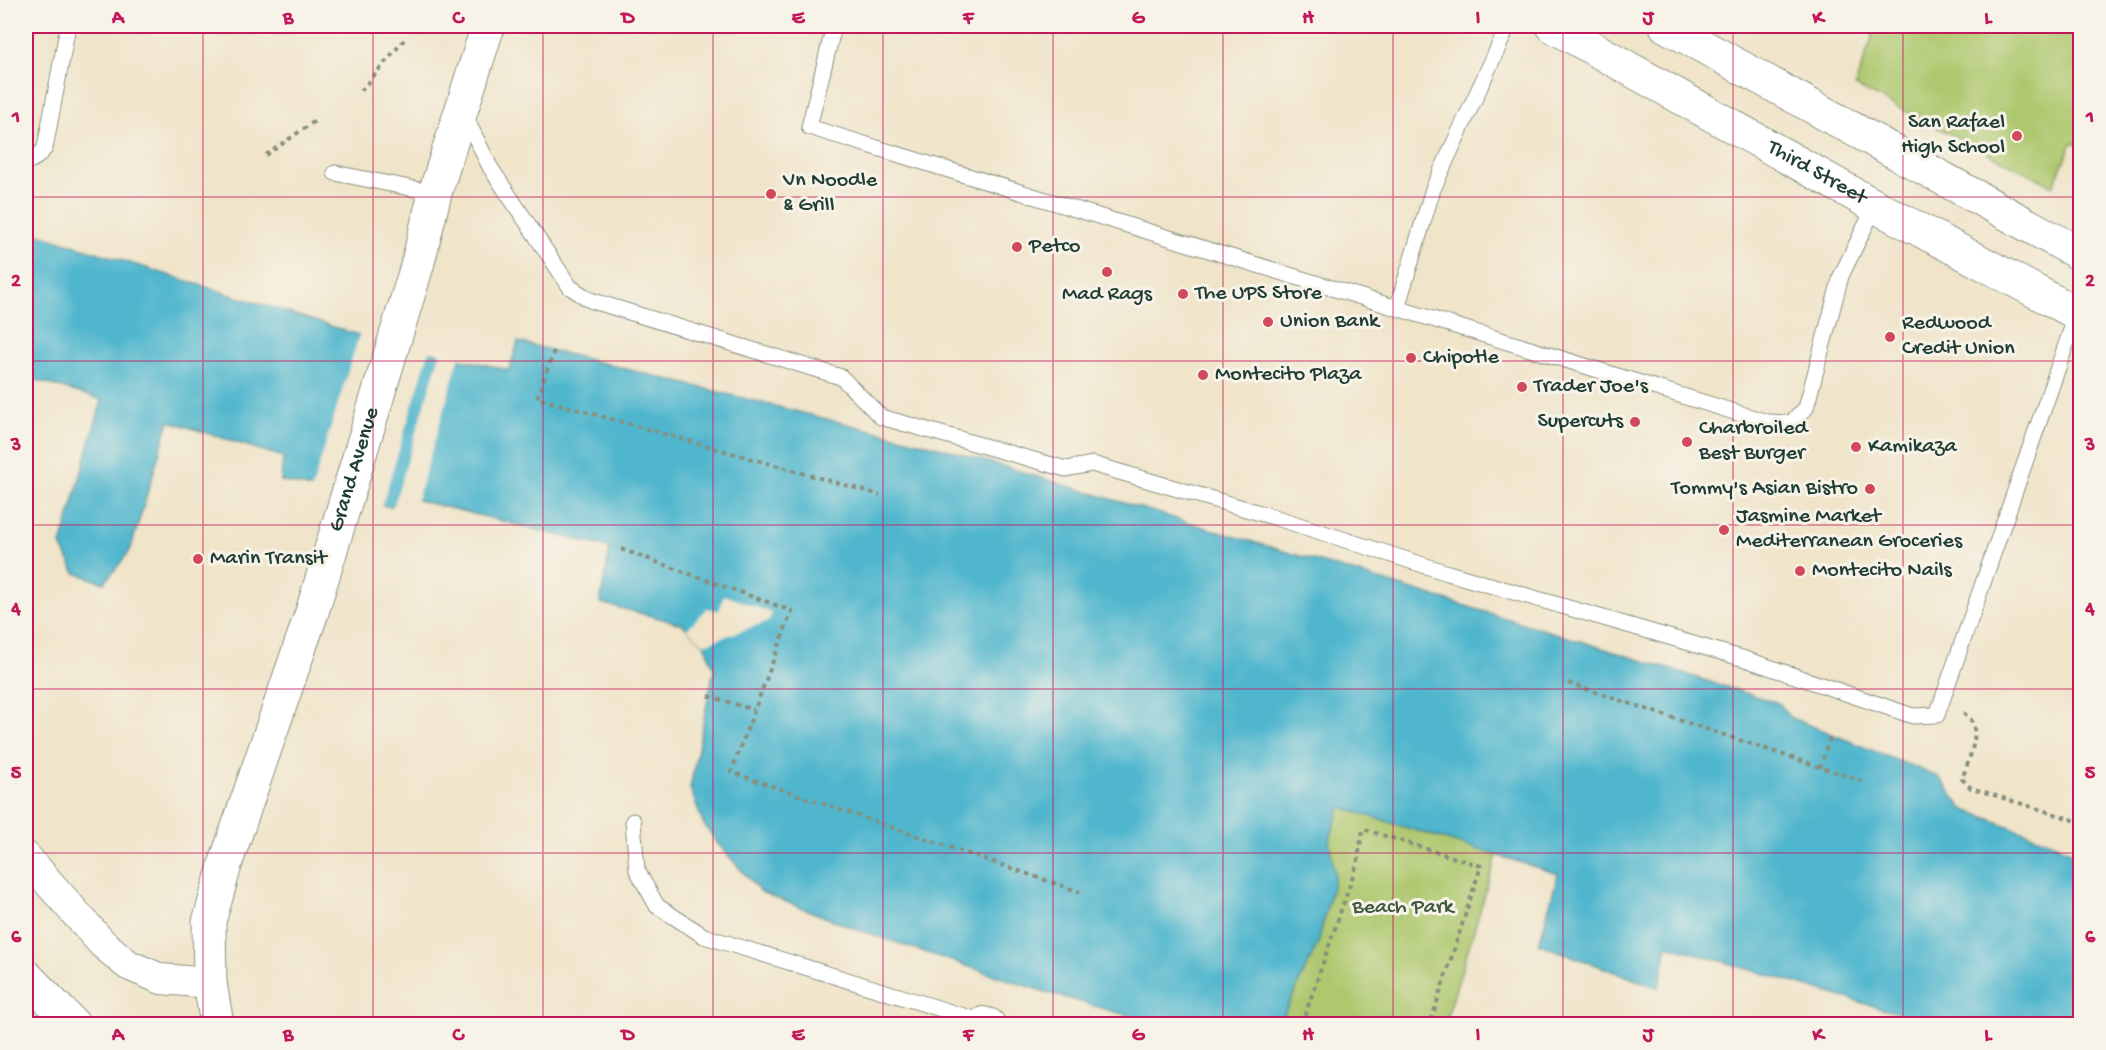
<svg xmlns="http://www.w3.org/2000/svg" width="2106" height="1050" font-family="'Gochi Hand',sans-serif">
  <rect width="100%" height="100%" fill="#f7f3e8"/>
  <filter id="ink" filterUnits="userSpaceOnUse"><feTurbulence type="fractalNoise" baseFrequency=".0167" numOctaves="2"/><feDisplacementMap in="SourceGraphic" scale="12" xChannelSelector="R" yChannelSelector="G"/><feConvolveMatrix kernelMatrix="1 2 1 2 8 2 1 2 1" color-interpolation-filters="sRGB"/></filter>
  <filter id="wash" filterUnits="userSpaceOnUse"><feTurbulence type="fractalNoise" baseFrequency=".008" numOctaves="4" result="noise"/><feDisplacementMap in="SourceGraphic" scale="24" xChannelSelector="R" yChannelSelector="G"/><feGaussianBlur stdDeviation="1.35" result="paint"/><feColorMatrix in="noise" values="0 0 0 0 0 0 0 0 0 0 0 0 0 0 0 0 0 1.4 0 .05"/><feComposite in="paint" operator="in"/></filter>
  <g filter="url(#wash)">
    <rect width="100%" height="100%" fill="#f0e4c9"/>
    <path fill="#aec86e" stroke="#668251" stroke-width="1.5" d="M1876 26H2080V146L2072 143 2053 186 1855 86Z
      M1340 807 1497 855 1445 1024H1287L1283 1016 1318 943 1335 875 1329 842Z"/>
    <path fill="#4fb6cd" stroke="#377a80" stroke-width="1.5" d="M26 230 362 336 509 370 518 342 939 447 1545 630 1780 704 1789 717 1939 777 1963 809 2051 842 2080 856V1024H1934L1667 945 1659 988 1539 944 1558 874 1340 807 1329 842 1335 875 1318 943 1283 1016 1276 1024H1157L1045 992 861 931 761 892 718 844 703 823 690 788 714 669 704 644 682 624 600 603 610 548 405 497 390 507 281 481 283 457 169 421 130 551 104 583 75 573 61 545 102 400 26 377Z"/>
    <path fill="#f0e4c9" d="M360 332 430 348 381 508 311 492Z
      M441 351 460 355 416 503 406 500 393 508Z
      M724 595 772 613 769 621 704 644 687 629 707 608 719 611Z"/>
  </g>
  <g filter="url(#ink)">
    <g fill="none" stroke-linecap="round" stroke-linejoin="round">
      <g stroke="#88907e" stroke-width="17">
        <path id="service" d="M834 26 809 127 1767 422 1791 423 1806 408 1841 276 1875 206
          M463 112 490 167 570 287 590 300 841 377 881 417 1066 469 1092 464 1277 518 1448 573 1745 659 1913 716 1937 715 2077 313
          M26 161C34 161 40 155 45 148L68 26
          M335 173 435 193
          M1397 308 1433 189 1508 26
          M633 821 637 870 657 906 704 936 983 1022"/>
      </g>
      <g stroke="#88907e" stroke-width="32">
        <path id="minor" d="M26 857 102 943 128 965 161 979 210 983
          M983 1022 990 1024"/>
      </g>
      <g stroke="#88907e" stroke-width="35">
        <g id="tertiary">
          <path id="s1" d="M217 1024 210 983 209 922 226 862 312 612 417 266 435 193 488 26"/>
        </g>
      </g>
      <g stroke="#88907e" stroke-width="35">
        <g id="secondary">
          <path id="s2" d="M1553 26 1875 206 2080 315"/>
          <path d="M1666 26 2080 254"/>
        </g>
      </g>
      <g stroke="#88907e" stroke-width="35">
        <path id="motorway" d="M26 976 73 1024"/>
      </g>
      <path stroke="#88907e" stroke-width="4" stroke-dasharray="4.5 4.5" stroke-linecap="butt" d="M361 91 404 40
        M266 155 315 121
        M554 351 537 398 880 495
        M621 549 792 611 731 772 1080 892
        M1568 683 1865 782
        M709 696 754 710
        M1963 713C1986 724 1968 761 1962 779L1971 788 2080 822
        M1820 768 1831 734
        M1303 1018 1322 1024
        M1302 1024 1357 864 1363 829 1481 866 1430 1024"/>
      <use href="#service" stroke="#fff" stroke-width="15"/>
      <use href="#minor" stroke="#fff" stroke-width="30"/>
      <use href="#tertiary" stroke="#fff" stroke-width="33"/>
      <use href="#secondary" stroke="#fff" stroke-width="33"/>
      <use href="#motorway" stroke="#fff" stroke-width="33"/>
    </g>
  </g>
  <path fill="none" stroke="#c2185b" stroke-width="1.5" stroke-opacity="0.55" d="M203 26V1024M373 26V1024M543 26V1024M713 26V1024M883 26V1024M1053 26V1024M1223 26V1024M1393 26V1024M1563 26V1024M1733 26V1024M1903 26V1024M26 197H2080M26 361H2080M26 525H2080M26 689H2080M26 853H2080"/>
  <g fill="#d1495b" stroke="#f7f3e8" stroke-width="2">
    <circle cx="2017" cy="136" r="6"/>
    <circle cx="771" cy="194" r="6"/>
    <circle cx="1017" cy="247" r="6"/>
    <circle cx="1107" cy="272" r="6"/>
    <circle cx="1183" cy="294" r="6"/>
    <circle cx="1268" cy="322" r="6"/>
    <circle cx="1890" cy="337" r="6"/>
    <circle cx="1411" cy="358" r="6"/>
    <circle cx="1203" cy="375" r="6"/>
    <circle cx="1522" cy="387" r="6"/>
    <circle cx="1635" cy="422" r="6"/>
    <circle cx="1687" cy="442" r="6"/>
    <circle cx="1856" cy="447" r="6"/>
    <circle cx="1870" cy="489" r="6"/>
    <circle cx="1724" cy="530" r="6"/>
    <circle cx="198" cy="559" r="6"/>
    <circle cx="1800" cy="571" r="6"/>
  </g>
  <g text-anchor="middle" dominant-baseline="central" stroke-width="6" stroke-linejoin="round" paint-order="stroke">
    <g font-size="22" fill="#1f3d34" stroke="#f7f3e8" text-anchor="start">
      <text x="2005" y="123" text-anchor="end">San Rafael<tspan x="2005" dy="25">High School</tspan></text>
      <text x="783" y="181">Vn Noodle<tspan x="783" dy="25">&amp; Grill</tspan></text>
      <text x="1029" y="247">Petco</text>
      <text x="1195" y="294">The UPS Store</text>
      <text x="1107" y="295" text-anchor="middle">Mad Rags</text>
      <text x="1280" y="322">Union Bank</text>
      <text x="1902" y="324">Redwood<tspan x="1902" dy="25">Credit Union</tspan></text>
      <text x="1423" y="358">Chipotle</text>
      <text x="1215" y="375">Montecito Plaza</text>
      <text x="1534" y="387">Trader Joe's</text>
      <text x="1623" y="422" text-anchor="end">Supercuts</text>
      <text x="1699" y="429">Charbroiled<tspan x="1699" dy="25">Best Burger</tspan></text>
      <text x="1868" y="447">Kamikaza</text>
      <text x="1858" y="489" text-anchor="end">Tommy's Asian Bistro</text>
      <text x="1736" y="517">Jasmine Market<tspan x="1736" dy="25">Mediterranean Groceries</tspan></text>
      <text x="210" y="559">Marin Transit</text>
      <text x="1812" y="571">Montecito Nails</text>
    </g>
    <g font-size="22" fill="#1f3d34" stroke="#f7f3e8">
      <text stroke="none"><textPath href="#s2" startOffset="302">Third Street</textPath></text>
      <text stroke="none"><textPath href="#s1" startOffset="578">Grand Avenue</textPath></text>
    </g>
    <g font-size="22" fill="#3c5940" stroke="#f7f3e8">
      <text x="1403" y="908">Beach Park</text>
    </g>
  </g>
  <rect width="2106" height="1050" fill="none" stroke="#f7f3e8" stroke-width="66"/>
  <rect x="33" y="33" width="2040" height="984" fill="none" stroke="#c2185b" stroke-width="2"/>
  <g font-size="20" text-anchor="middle" font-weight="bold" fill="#c2185b">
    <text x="118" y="23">A</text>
    <text x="288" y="23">B</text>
    <text x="458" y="23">C</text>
    <text x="628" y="23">D</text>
    <text x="798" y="23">E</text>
    <text x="968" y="23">F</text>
    <text x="1138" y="23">G</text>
    <text x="1308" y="23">H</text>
    <text x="1478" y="23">I</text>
    <text x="1648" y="23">J</text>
    <text x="1818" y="23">K</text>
    <text x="1988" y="23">L</text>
    <text x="16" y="122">1</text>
    <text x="2090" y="122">1</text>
    <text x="16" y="286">2</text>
    <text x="2090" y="286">2</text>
    <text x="16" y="450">3</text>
    <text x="2090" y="450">3</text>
    <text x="16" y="614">4</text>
    <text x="2090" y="614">4</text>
    <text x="16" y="778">5</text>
    <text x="2090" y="778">5</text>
    <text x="16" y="942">6</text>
    <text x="2090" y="942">6</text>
    <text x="118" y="1040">A</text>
    <text x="288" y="1040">B</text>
    <text x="458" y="1040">C</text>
    <text x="628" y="1040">D</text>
    <text x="798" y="1040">E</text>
    <text x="968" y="1040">F</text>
    <text x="1138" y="1040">G</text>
    <text x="1308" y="1040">H</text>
    <text x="1478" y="1040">I</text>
    <text x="1648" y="1040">J</text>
    <text x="1818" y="1040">K</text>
    <text x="1988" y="1040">L</text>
  </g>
</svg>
